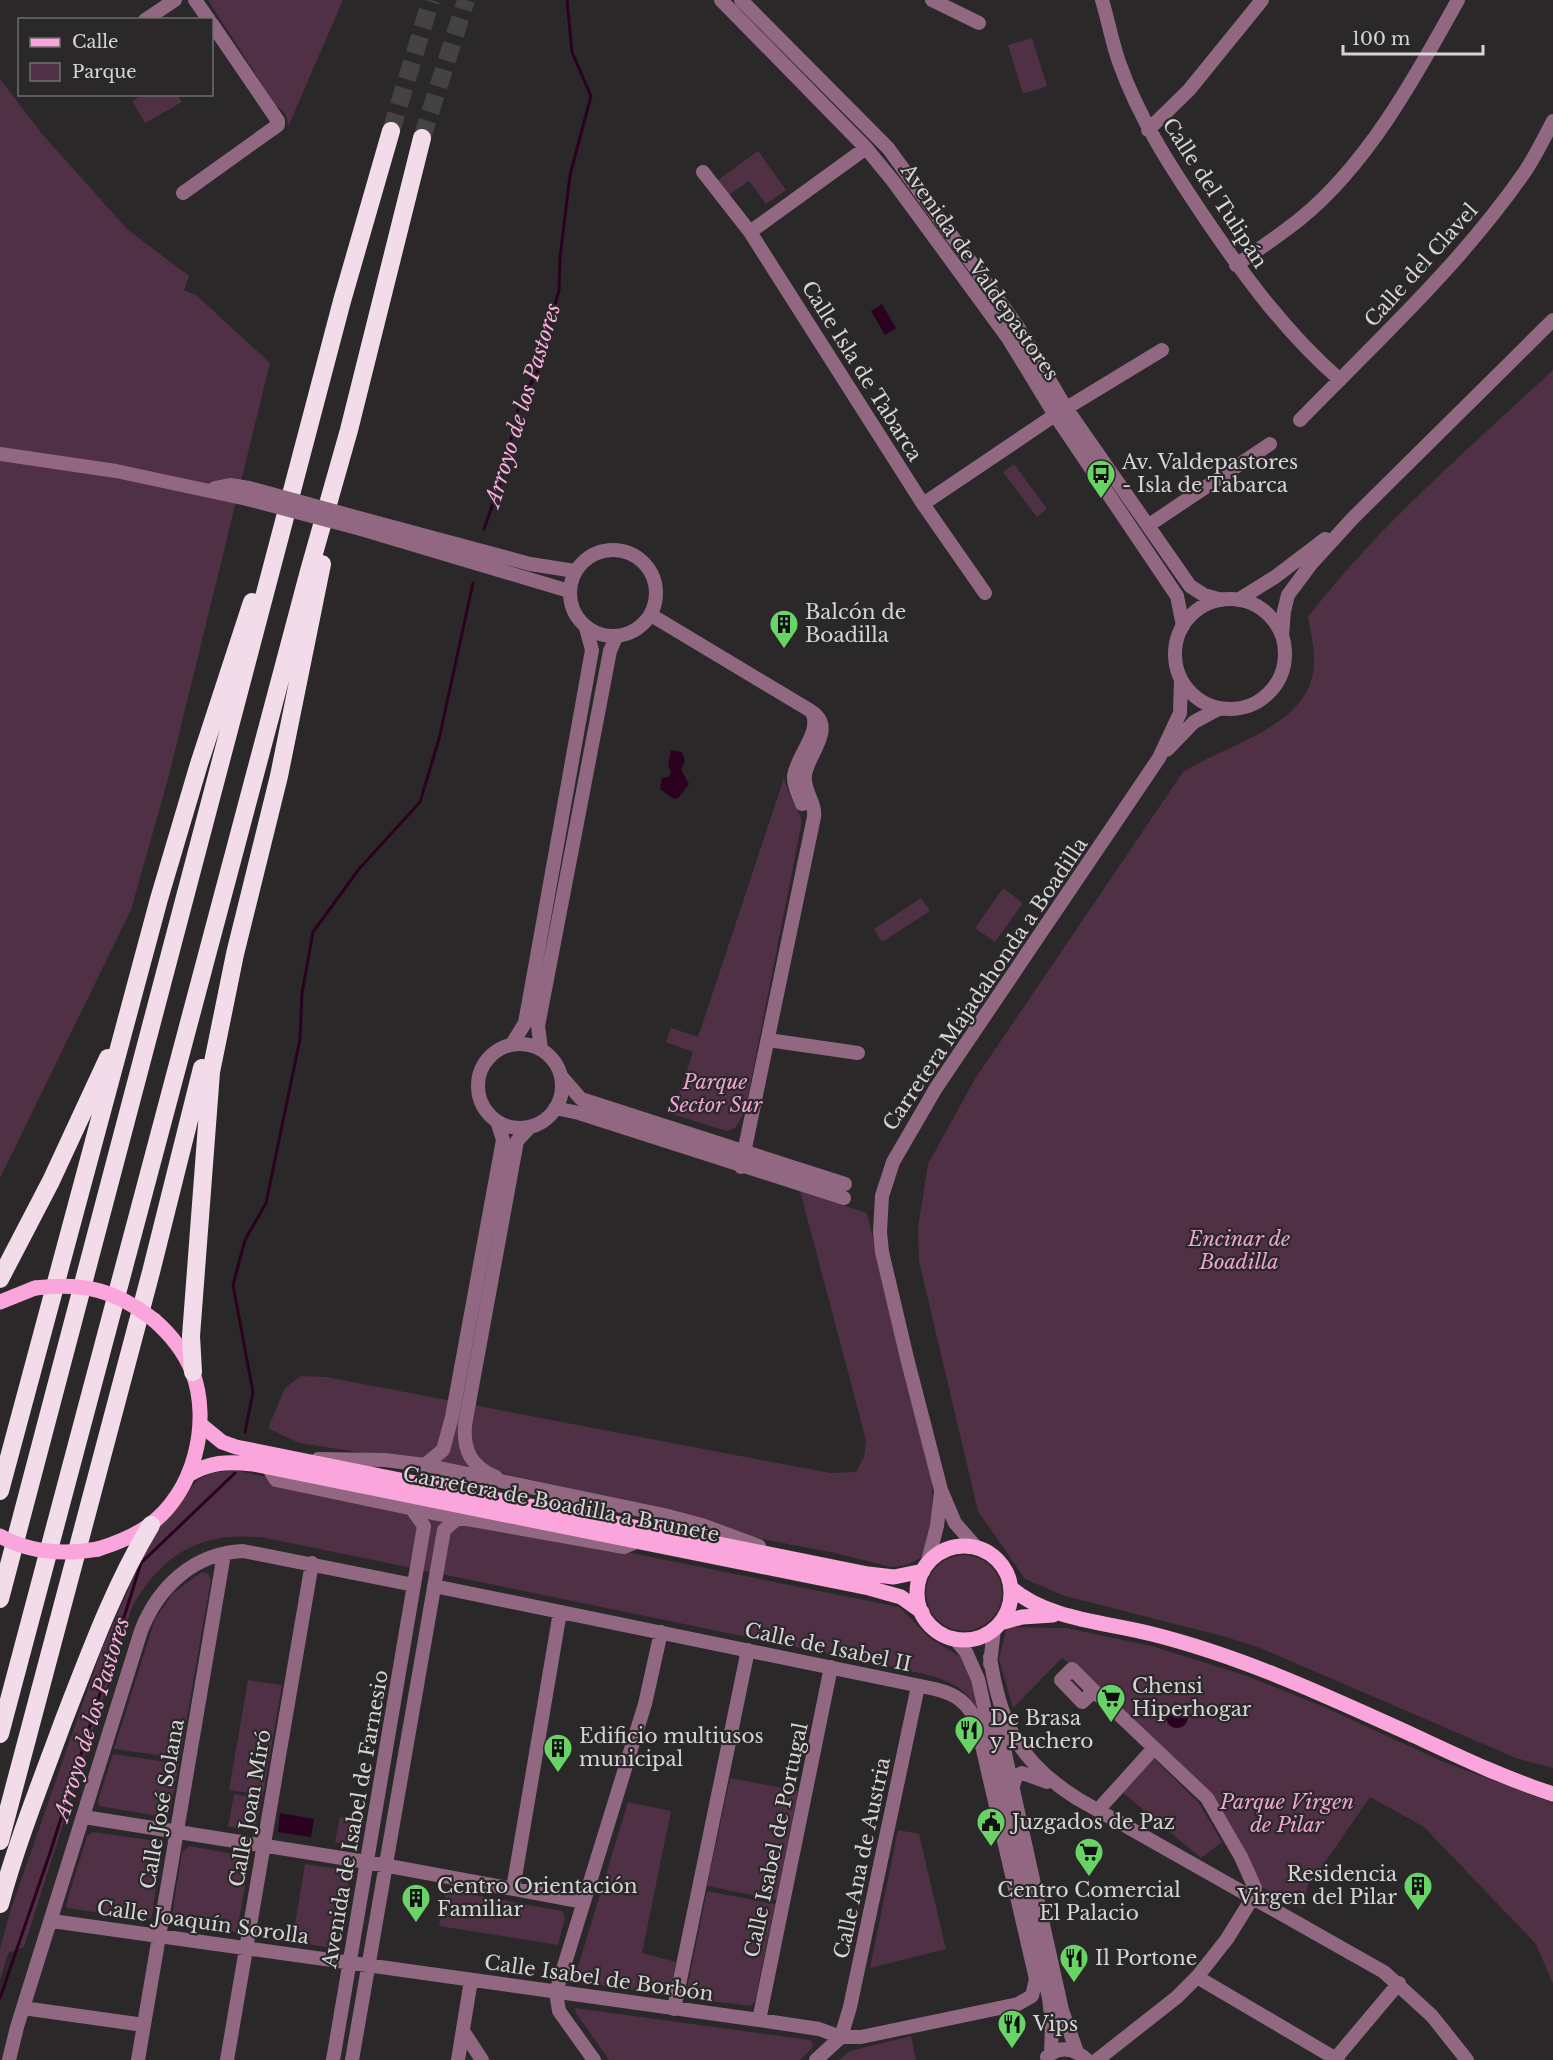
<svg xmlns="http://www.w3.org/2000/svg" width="1553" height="2060" font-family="'Libre Baskerville',serif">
  <rect width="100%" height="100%" fill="#2a2829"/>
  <path fill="#503045" d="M208 0H343L288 127C287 116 286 111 276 106Z
    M1032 38 1047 86 1023 94 1008 45Z
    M0 79 43 135 127 229 189 276 184 290 196 295 270 363 168 779 131 910 0 1178Z
    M177 94 182 102 145 123 132 101 143 95Z
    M758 151 786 190 766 204 749 181 729 195 718 180Z
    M1553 370V1768L1516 1758 1260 1648 1226 1637 1065 1596 1025 1579 978 1511 919 1261 918 1228 928 1164 975 1079 1183 772C1228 743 1317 725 1314 658 1314 644 1310 630 1308 617 1379 525 1468 449 1553 370Z
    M1014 464 1047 509 1037 517 1003 472Z
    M784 778C788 795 797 806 802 821L745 1112 735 1128 727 1131 672 1114 693 1052 666 1042 671 1028 698 1037Z
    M1003 888 1023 903 995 942 975 928Z
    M921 898 930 911 882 942 874 929Z
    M800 1191 867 1213 932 1482 933 1526 922 1557 907 1565 891 1567 835 1553 762 1539 630 1501 505 1474 493 1468 472 1470 299 1443 268 1428 285 1388 301 1376 326 1377 830 1473 856 1472 864 1457 866 1440Z
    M235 1470 412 1509 899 1607 931 1639 961 1657 970 1670 978 1710C962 1677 924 1675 893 1667L266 1538C203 1530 163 1552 132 1607L24 1947 8 1953 0 1980V1949L10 1912 101 1651 150 1540 174 1507 199 1479 212 1473Z
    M926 1593a38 38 0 1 1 76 0a38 38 0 1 1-76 0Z
    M202 1572 208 1574 211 1579 180 1758 114 1749 155 1619 173 1593Z
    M1007 1627 1066 1628 1152 1646 1247 1676 1322 1706 1439 1760 1553 1803V1984L1536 1944 1424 1827 1370 1797 1319 1871 1309 1881 1303 1909 1257 1885 1210 1797 1074 1667 1062 1658 1013 1708 999 1659Z
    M248 1680 282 1685 263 1795 229 1790Z
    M113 1754 179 1764 169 1815 163 1817 99 1806 98 1801Z
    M1152 1757 1199 1803 1222 1842 1201 1858 1122 1792Z
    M730 1778 798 1791 776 1900 707 1886Z
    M234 1794 262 1799 255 1829 228 1827Z
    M628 1802 671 1811 642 1953 676 1962 670 1990 665 1994 577 1982 574 1980Z
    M340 1817 356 1820 352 1845 335 1842Z
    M898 1830 919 1834 946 1949 870 1968Z
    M93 1832 157 1841 162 1845 152 1916 149 1920 67 1908 66 1905 87 1836Z
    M189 1846 250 1857 237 1932 175 1925 171 1921 182 1852Z
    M305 1864 345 1870 350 1875 339 1943 333 1948 292 1942Z
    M446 1890 562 1911 565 1918 558 1945 439 1926Z
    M707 1891 775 1904 755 2001 751 2006 695 1999 686 1993Z
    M575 2008 809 2040 812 2042 813 2047 800 2060H609L576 2013Z
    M911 2036 916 2060H839L850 2051Z"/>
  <path fill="#2c0120" d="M882 304 896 328 885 335 871 311Z
    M671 750 682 752 685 761 681 769 689 784 678 798 674 799 660 789 662 778 669 777 671 771 668 766Z
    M1166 1717a11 11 0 1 1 22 0a11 11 0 1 1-22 0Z
    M280 1813 314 1819 311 1837 278 1832Z"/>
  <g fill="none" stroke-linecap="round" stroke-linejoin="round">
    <path stroke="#2c0120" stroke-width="3" d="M484 529 501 481 518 409 538 370 559 290 560 258 570 175 591 96 572 52 567 0
      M245 1432 253 1392 233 1285 245 1240 266 1203 300 1039 302 993 313 932 359 869 420 802 439 739 473 583
      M0 1998 51 1850 141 1563 235 1473"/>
    <path stroke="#444243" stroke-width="18" stroke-dasharray="18 9" stroke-linecap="butt" d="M391 131 431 0
      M422 138 466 0"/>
    <path stroke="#916781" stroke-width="14" d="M195 0 209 20
      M721 0 866 148 893 181 1008 338 1055 415 1177 596 1183 626
      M741 0 888 148 1018 327 1066 408 1190 586 1204 595 1222 600
      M932 0 979 23
      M1102 0C1108 20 1112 42 1119 62 1139 119 1172 169 1205 218 1245 277 1286 333 1340 380
      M145 20 175 0
      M1148 130 1189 90 1262 0
      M703 172 750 232 923 504 985 593
      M183 193 278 125V121L212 24
      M750 232 866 148
      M1236 265C1258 250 1280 235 1300 219 1368 164 1416 76 1458 0
      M1300 420C1378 340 1460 265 1524 173 1535 157 1544 138 1553 121
      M0 454 116 471 247 499
      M215 488 230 485 249 488
      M923 504 1055 415 1162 350
      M374 522 530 564 575 571
      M1149 525 1270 444
      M361 529 569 591
      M570 593a43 43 0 1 1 86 0a43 43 0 1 1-86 0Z
      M1175 654a55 55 0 1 1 110 0a55 55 0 1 1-110 0Z
      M1238 600 1275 577 1325 539
      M651 615 811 711C837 728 808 753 805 775 803 791 816 802 814 817L741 1167
      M1282 636 1284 611 1288 595 1311 564 1353 518 1553 320
      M1167 750 1194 722 1220 708
      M802 804C799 795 793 786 794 776 797 755 822 732 812 712
      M768 1040 858 1053
      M512 1044 525 1023 592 650 586 628
      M478 1086a42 42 0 1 1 84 0a42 42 0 1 1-84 0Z
      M541 1049 538 1026 610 651 616 637
      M561 1076 581 1099 845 1184
      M555 1108 579 1113 844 1198
      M318 1459 385 1460 425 1465 664 1515 702 1525 759 1546
      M425 1465 443 1450 452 1417 503 1140 497 1121
      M268 1467 276 1480 433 1513 624 1547 638 1541
      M496 1477C471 1467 463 1450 465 1425L517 1141 530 1127
      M977 1548 955 1523 941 1490 907 1358 882 1252 880 1232 882 1196 893 1162 936 1088 1159 758 1180 713 1181 680
      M927 1565 937 1526 941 1492
      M954 1638 966 1652 978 1679 1049 1998 1052 2025 1051 2054
      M990 1657C1000 1724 1019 1762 1078 1799L1384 1972 1432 2016 1467 2060
      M990 1664 994 1629
      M1072 1669 1094 1691 1082 1702 1061 1680Z
      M1094 1691 1207 1798 1241 1857 1255 1888 1253 1897 1227 1939 1197 1977 1177 1997 1097 2060
      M998 1722 1062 2010 1077 2052
      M1013 1786 1016 1776 1022 1773 1047 1782
      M1098 1810 1154 1748
      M84 1817 367 1862 584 1902
      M513 1889 560 1612
      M52 1921 759 2020 819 2029 841 2037H861L1018 2004 1032 1996 1036 1979 977 1724C969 1703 956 1694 935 1689L434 1586
      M1197 1977 1338 2060
      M23 2008 144 2025
      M674 2009 748 1650
      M759 2020 831 1667
      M463 2031 482 2060
      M841 2037 850 2007 918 1686
      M1047 2057C1060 2045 1074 2048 1087 2060
      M1336 2058 1399 1983
      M9 2060 17 2027 141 1631C158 1587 194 1553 243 1551L414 1585
      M138 2060 224 1554
      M227 2060 312 1563
      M333 2060 424 1526 412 1509
      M352 2060 444 1530 458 1518
      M458 2060 471 1980
      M594 2060 559 2011 556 1992 645 1704 661 1632
      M816 2060 841 2037"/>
    <path stroke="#faa5db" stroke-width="15" d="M0 1302 35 1288
      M200 1424 222 1442 236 1447 868 1574 894 1577 923 1571
      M188 1475C210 1462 227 1461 253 1464L869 1588 901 1597 922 1612
      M917 1593a47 47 0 1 1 94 0a47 47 0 1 1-94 0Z
      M98 1549C117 1543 133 1537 148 1526 194 1494 212 1422 192 1371 184 1351 170 1334 154 1320
      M1011 1588C1049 1620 1106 1622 1152 1634 1244 1657 1329 1697 1415 1736 1460 1757 1506 1779 1553 1794
      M1000 1623 1022 1617 1053 1615"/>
    <path stroke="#f2dce9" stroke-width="18" d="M0 1279 51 1181 108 1058
      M193 1372 191 1336 211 1072 235 954 279 776 322 564
      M0 1491 159 899 199 764 252 602
      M0 1599 342 301 391 131
      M0 1734 309 571 349 430 422 138
      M0 1841 151 1272 202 1068
      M0 1904C17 1842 41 1782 63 1722 89 1655 114 1586 151 1525"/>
    <path stroke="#916781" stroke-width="14" d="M249 488 374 522
      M247 499 361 529"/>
    <path stroke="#faa5db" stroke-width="15" d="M35 1288C84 1282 115 1290 154 1320
      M0 1536C31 1553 64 1555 98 1549"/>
  </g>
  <defs>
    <g id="bus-pin" transform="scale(1.5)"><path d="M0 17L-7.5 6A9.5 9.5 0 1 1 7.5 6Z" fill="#68d465" stroke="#2a2829"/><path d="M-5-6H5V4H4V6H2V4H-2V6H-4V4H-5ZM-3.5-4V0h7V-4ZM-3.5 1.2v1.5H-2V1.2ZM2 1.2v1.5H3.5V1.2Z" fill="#111"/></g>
    <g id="building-pin" transform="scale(1.5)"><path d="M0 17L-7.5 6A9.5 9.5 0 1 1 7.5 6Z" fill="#68d465" stroke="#2a2829"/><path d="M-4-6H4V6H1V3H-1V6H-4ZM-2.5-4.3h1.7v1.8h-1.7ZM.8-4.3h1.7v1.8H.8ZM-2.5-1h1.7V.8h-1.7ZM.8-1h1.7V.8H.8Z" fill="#111"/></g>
    <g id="supermarket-pin" transform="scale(1.5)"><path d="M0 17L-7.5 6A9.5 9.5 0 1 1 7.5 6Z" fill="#68d465" stroke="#2a2829"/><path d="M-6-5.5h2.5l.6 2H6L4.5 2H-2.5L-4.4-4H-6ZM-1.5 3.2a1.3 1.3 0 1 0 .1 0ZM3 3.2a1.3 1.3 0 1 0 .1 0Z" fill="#111"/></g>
    <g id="restaurant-pin" transform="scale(1.5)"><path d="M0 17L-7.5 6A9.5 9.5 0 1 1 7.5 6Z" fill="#68d465" stroke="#2a2829"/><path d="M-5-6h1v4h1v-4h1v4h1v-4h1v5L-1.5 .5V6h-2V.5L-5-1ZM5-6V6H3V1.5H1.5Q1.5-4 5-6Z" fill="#111"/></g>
    <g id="civic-pin" transform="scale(1.5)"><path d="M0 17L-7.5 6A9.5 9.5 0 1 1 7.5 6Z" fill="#68d465" stroke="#2a2829"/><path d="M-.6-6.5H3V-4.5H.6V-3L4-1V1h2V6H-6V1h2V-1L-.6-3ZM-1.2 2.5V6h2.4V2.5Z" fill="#111"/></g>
  </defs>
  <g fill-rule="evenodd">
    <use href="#bus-pin" x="1101" y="474"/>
    <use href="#building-pin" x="784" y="624"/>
    <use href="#supermarket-pin" x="1111" y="1698"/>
    <use href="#restaurant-pin" x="969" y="1730"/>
    <use href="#building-pin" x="558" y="1748"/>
    <use href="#civic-pin" x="991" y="1822"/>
    <use href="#supermarket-pin" x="1089" y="1852"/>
    <use href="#building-pin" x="1418" y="1886"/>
    <use href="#building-pin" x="416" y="1898"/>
    <use href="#restaurant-pin" x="1074" y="1958"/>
    <use href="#restaurant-pin" x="1012" y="2024"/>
  </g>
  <g text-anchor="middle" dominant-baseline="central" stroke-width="4.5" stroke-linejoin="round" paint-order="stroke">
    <g font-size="20" fill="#d6d4d5" stroke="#2a2829">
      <text transform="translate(1215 193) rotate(57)">Calle del Tulipán</text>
      <text transform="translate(1421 265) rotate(-48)">Calle del Clavel</text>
      <text transform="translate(980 272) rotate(55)">Avenida de Valdepastores</text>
      <text transform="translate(862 371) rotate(58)">Calle Isla de Tabarca</text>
      <text transform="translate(985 984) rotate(-56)">Carretera Majadahonda a Boadilla</text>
      <text transform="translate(561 1504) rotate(11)">Carretera de Boadilla a Brunete</text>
      <text transform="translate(828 1647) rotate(12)">Calle de Isabel II</text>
      <text transform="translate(162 1804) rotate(-80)">Calle José Solana</text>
      <text transform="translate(250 1808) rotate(-80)">Calle Joan Miró</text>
      <text transform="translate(355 1819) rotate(-80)">Avenida de Isabel de Farnesio</text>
      <text transform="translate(776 1840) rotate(-78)">Calle Isabel de Portugal</text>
      <text transform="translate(862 1858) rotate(-78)">Calle Ana de Austria</text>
      <text transform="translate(203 1922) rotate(8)">Calle Joaquín Sorolla</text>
      <text transform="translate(599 1978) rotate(8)">Calle Isabel de Borbón</text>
    </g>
    <g font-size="20" fill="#d6d4d5" stroke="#2a2829" text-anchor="start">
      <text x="1122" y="462">Av. Valdepastores<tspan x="1122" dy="23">- Isla de Tabarca</tspan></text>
      <text x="805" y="612">Balcón de<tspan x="805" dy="23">Boadilla</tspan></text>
      <text x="1132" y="1686">Chensi<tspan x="1132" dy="23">Hiperhogar</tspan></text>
      <text x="990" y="1718">De Brasa<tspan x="990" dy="23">y Puchero</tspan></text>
      <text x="579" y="1736">Edificio multiusos<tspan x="579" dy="23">municipal</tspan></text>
      <text x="1012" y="1822">Juzgados de Paz</text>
      <text x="1397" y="1874" text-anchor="end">Residencia<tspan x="1397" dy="23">Virgen del Pilar</tspan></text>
      <text x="437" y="1886">Centro Orientación<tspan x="437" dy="23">Familiar</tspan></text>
      <text x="1089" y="1890" text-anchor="middle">Centro Comercial<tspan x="1089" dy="23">El Palacio</tspan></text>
      <text x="1095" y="1958">Il Portone</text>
      <text x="1033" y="2024">Vips</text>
    </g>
    <g font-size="20" font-style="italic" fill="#f0a2d4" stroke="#2a2829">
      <text x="715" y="1082">Parque<tspan x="715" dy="23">Sector Sur</tspan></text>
      <text x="1239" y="1239">Encinar de<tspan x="1239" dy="23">Boadilla</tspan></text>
      <text x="1287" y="1802">Parque Virgen<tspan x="1287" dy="23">de Pilar</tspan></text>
    </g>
    <g font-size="21" font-style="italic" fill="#fcacdf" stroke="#2a2829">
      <text transform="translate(523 405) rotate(-73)">Arroyo de los Pastores</text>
      <text transform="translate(92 1719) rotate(-73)">Arroyo de los Pastores</text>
    </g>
  </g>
  <rect x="18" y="18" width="195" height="78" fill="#2a2829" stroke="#6f6d6e" stroke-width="1.5"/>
  <rect x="30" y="38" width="30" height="9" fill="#faa5db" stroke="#6f6d6e" stroke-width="1.5"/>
  <text x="72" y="48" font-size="18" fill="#d6d4d5">Calle</text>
  <rect x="30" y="63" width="30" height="18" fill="#503045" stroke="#6f6d6e" stroke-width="1.5"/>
  <text x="72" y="78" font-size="18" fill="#d6d4d5">Parque</text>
  <path d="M1343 45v9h140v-9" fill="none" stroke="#d6d4d5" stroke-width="3"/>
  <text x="1352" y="45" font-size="18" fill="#d6d4d5" stroke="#2a2829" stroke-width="4.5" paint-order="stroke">100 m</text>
</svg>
